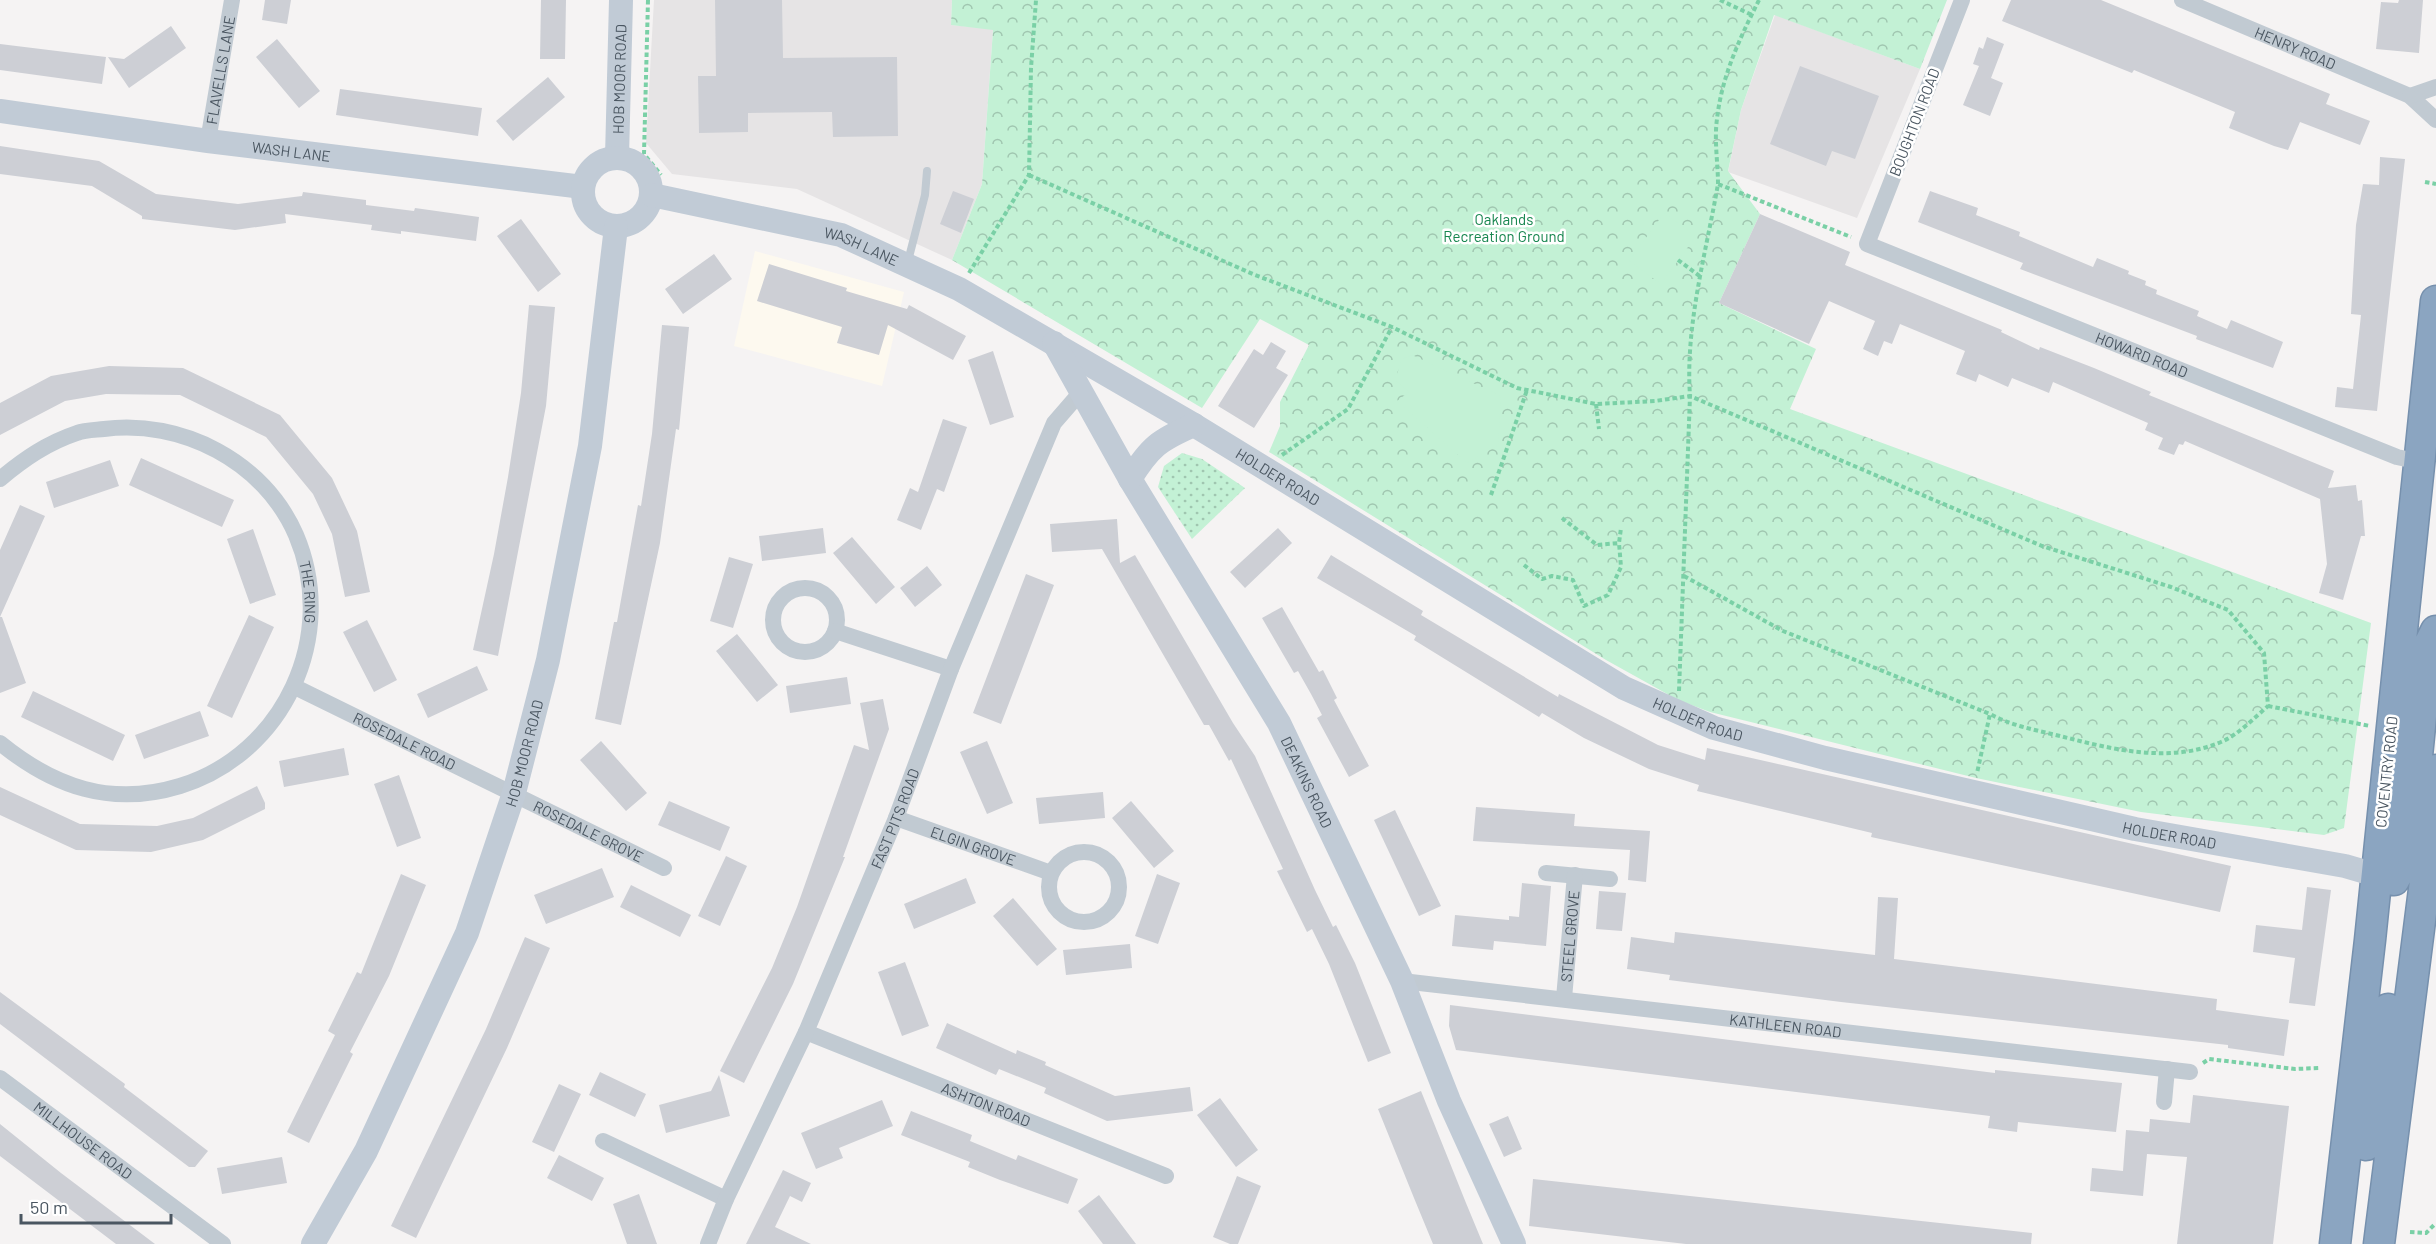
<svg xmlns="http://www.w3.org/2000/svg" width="2436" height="1244" font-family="Barlow,sans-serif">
  <defs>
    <pattern id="grass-dots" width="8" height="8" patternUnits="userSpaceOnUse" patternTransform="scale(1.5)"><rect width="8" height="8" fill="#c3f1d5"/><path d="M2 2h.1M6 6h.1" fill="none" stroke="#a0c6b0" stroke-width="1.8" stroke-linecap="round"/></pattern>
    <pattern id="forest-crowns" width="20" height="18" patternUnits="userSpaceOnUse" patternTransform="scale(1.5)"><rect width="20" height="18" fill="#c3f1d5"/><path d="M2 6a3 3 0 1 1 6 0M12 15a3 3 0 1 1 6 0" fill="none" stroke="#a0c6b0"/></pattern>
  </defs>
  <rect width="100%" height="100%" fill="#f5f3f3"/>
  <path fill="#fdf9ef" d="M755 251 904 292 882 386 734 346Z"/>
  <path fill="#e6e4e5" d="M654 0H952L951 25 993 29 982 184 952 260 797 189 672 174 646 143Z
    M1775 15 1920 69 1857 218 1728 172 1741 110Z"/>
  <path fill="url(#grass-dots)" d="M1182 453 1202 459 1245 488 1192 539 1158 487 1164 466Z"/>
  <path fill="url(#forest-crowns)" d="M952 0H1947L1920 69 1774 15 1741 110 1728 171 1760 214 1719 303 1816 349 1790 409 2371 623 2344 828 2324 835 2141 812 1976 778 1710 712 1678 700 1606 660 1269 452 1280 426V402L1309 345 1260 319 1202 408 952 260 982 184 993 30 951 25Z"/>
  <path fill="#c3f1d5" d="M1664 213 1696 236 1661 284 1629 261Z
    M1412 355 1501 396 1498 445 1467 463 1397 401 1409 392 1395 380 1402 359Z"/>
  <path fill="#cdcfd5" d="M265 0H291L287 24 262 20Z
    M541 0H566L565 59H540Z
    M715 0H782L783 58 897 57 898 136 833 137 832 112 748 113V132L699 133 698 76H716Z
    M2011 0H2101L2330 94 2326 104 2370 121 2360 145 2300 122 2288 150 2274 146 2229 128 2235 112 2134 70 2132 73 2002 21Z
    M2399 0H2423L2419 53 2376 49 2381 2 2398 3Z
    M171 26 186 48 129 88 108 57 124 59Z
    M1987 37 2004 44 1991 78 2003 83 1990 116 1963 105 1979 66 1973 64 1979 47 1983 49Z
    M277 39 320 91 299 108 256 57Z
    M0 44 106 57 102 84 0 70Z
    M1800 66 1879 96 1855 159 1832 151 1826 166 1770 144Z
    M548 77 565 97 513 141 496 121Z
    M340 89 482 108 478 136 336 115Z
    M0 146 99 161 156 194 238 204 302 196 303 192 366 200V205L414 211 415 208 479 217 476 241 401 231V234L371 230 372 225 285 214 286 223 235 230 142 219V216L92 186 0 174Z
    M2380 157 2405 159 2377 411 2335 407 2337 387 2353 389 2361 315 2351 314 2356 225 2363 184 2379 185Z
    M953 191 974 199 961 233 940 224Z
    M1930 191 1978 208 1976 215 2020 232 2019 236 2093 267 2097 258 2129 271 2128 274 2146 281 2145 285 2157 290 2156 294 2199 311 2197 316 2227 329 2231 320 2283 342 2273 368 2196 339 2197 336 2020 269 2023 263 1918 222Z
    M1760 214 1850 252 1845 265 2002 330 2001 332 2039 350 2040 347 2094 368 2151 392 2149 395 2334 471 2328 488 2356 485 2358 501 2362 500 2365 536H2361L2343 600 2319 593 2327 564 2320 499 2185 441 2183 445 2179 444 2174 455 2158 449 2163 438 2145 430 2148 423 2053 382 2049 393 2012 378 2008 387 1979 374 1976 382 1956 374 1965 351 1900 324 1892 344 1884 341 1878 356 1863 349 1875 321 1829 301 1809 344 1719 303Z
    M521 219 561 274 538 292 497 236Z
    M714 254 732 279 683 314 665 289Z
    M769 264 847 288 846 291 907 309 909 305 966 336 953 360 888 325 879 355 837 343 842 327 757 301Z
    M529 305 555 307 546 406 498 656 473 650 494 554 508 477 521 393Z
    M662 325 689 327 679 430 676 429 660 543 621 725 595 719 614 622H617L638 505 641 506 652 434Z
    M1271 342 1286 351 1276 368 1288 375 1254 428 1218 406 1254 349 1263 355Z
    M993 351 1014 417 990 425 968 360Z
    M109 366 183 368 280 415 332 478 357 531 370 592 345 597 332 534 313 494 266 437 180 395 106 394 65 401 0 435V403L51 376Z
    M943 419 967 427 944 492 937 489 921 530 897 520 910 488 918 492Z
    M141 458 234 500 222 527 129 485Z
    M110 460 119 486 54 508 46 482Z
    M20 505 45 516 0 617V550Z
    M1117 519 1120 563 1135 555 1233 723 1255 756 1315 890 1333 927 1336 925 1355 963 1391 1053 1368 1062 1329 964 1312 929 1307 932 1277 871 1283 869 1231 759 1229 761 1209 725H1204L1102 549 1052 552 1050 524Z
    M823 528 826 553 762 561 759 536Z
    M1278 528 1292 543 1245 588 1230 572Z
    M253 529 276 595 250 604 227 539Z
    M852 537 895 587 876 604 833 553Z
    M1331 555 1423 611 1421 615 1558 697 1559 694 1658 745 1705 760 1707 748 2231 866 2220 912 1871 837 1872 833 1697 791 1699 785 1649 769 1584 738 1542 713 1539 717 1414 640 1416 636 1317 578Z
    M729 557 753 564 733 628 710 621Z
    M927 566 942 585 915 607 900 588Z
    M1026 574 1054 585 1001 724 973 713Z
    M1282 607 1319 672 1323 670 1337 698 1334 700 1369 766 1349 777 1317 718 1322 715 1311 694 1298 671 1294 673 1262 618Z
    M249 615 274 627 232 718 207 706Z
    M0 617H2L26 683 0 693Z
    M367 620 397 680 374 692 343 632Z
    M737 634 778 685 757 702 716 651Z
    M477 666 488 690 428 718 417 694Z
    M847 677 851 704 790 713 786 686Z
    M33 691 125 735 113 761 21 717Z
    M883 699 889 729 843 857H845L793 984 744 1083 720 1071 772 968 797 907 854 745 869 750 860 703Z
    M200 711 209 736 144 759 135 735Z
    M601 741 647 793 626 811 580 760Z
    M987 741 1013 803 987 814 960 752Z
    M344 748 349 775 284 787 279 761Z
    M399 775 421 838 397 847 374 784Z
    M257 786 265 803V809L203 840 151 852 76 850 0 815V787L80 824 157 826 193 818Z
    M1103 792 1105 818 1039 824 1036 798Z
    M669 801 730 827 720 851 658 825Z
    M1131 801 1174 851 1154 868 1112 818Z
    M1476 807 1575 814 1574 826 1650 831 1646 882 1628 880 1630 850 1473 841Z
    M1395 810 1441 906 1419 916 1374 820Z
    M726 856 747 866 720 926 698 916Z
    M602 868 614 897 546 924 534 895Z
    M401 874 426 885 389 976 350 1052 353 1054 309 1143 287 1132 335 1035 328 1031 357 972 361 974Z
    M1157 874 1180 883 1158 944 1135 936Z
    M966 878 976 903 914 929 904 904Z
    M1522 883 1551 886 1546 946 1494 941 1493 950 1452 946 1455 915 1509 920V916L1519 917Z
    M631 885 691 915 680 937 620 907Z
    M2307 887 2331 890 2315 1006 2289 1003 2295 958 2253 952 2256 925 2302 930Z
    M1599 891 1626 893 1622 931 1596 929Z
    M1878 897 1898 898 1894 959 2217 999 2216 1010 2289 1020 2284 1056 2228 1048V1045L1841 1002 1669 980 1670 975 1627 969 1631 937 1674 943 1675 932 1875 955Z
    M1013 898 1057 949 1037 966 993 916Z
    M525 937 550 948 507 1048 416 1238 391 1226 486 1029Z
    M1130 944 1132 968 1066 975 1063 950Z
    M905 962 929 1026 902 1036 878 972Z
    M0 992 125 1084 124 1087 208 1151 195 1167H189L0 1024Z
    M1450 1005 1995 1073V1070L2122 1083 2116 1132 2018 1122 2017 1132 1988 1128 1990 1116 1456 1050 1449 1026Z
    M947 1023 1016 1054 1017 1050 1046 1062 1045 1065 1115 1096 1190 1087 1193 1111 1107 1121 1044 1093 1046 1088 999 1069 996 1075 936 1048Z
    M600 1072 646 1094 635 1117 589 1095Z
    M719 1075 730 1116 666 1133 659 1105 711 1091Z
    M559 1084 581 1094 554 1152 532 1142Z
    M1421 1091 1466 1203 1483 1244H1433L1414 1198 1378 1109Z
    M2193 1095 2289 1106 2273 1244H2177L2187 1157 2147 1154 2143 1196 2090 1191 2092 1168 2123 1171 2126 1130 2149 1132 2150 1119 2190 1123Z
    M1220 1098 1258 1150 1236 1167 1197 1115Z
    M882 1100 893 1126 839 1148 843 1158 816 1169 801 1133Z
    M911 1111 972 1135 970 1141 1016 1160 1018 1155 1078 1179 1068 1204 1000 1180 968 1167 970 1162 901 1135Z
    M1508 1116 1522 1149 1504 1157 1489 1124Z
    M0 1124 61 1173 155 1244H116L0 1156Z
    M559 1155 604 1178 592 1201 547 1178Z
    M282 1157 287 1183 222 1194 217 1168Z
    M783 1170 811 1183 802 1202 790 1196 775 1227 811 1244H746Z
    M1237 1176 1261 1186 1238 1244H1230L1213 1237Z
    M1533 1179 2032 1233 2031 1244H1686L1529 1226Z
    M639 1194 657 1244H627L613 1204Z
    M1099 1195 1136 1244H1103L1078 1211Z"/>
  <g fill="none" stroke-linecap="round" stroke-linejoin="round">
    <g stroke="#7690ad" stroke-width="33">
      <path id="highway" d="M2394 880 2407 855 2428 647 2436 631
        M2366 1145 2388 1009
        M2335 1244 2370 940 2436 301
        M2379 1244 2430 842 2436 770"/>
    </g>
    <path stroke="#7ad0a6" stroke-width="4" stroke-dasharray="4.5 3" stroke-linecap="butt" d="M648 0 644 154 661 175
      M1720 0 1752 15
      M1029 175 1255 275 1392 327 1517 388 1596 404 1655 401 1690 396 2042 546 2171 587 2228 610 2264 653 2268 706C2254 718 2238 735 2221 742 2169 764 2111 749 2060 736 2036 730 2012 726 1990 714L1977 773
      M2425 182 2436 184
      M1718 184C1718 163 1714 140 1717 119 1722 75 1740 38 1759 0
      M1678 260 1701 277
      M969 273 1029 175 1031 68 1036 0
      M1596 404 1599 429
      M1282 455 1348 409 1392 327
      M1491 495 1527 390
      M1562 518 1597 545 1619 543 1621 528
      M1524 565 1542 579 1552 576 1573 580 1584 606 1608 595 1621 567 1619 543
      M1684 576 1783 631 1990 714
      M1679 691 1690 396C1685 326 1706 253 1718 184L1851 237
      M2268 706 2370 726
      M2203 1063 2209 1059 2295 1069 2320 1068
      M2410 1232 2426 1233 2434 1225 2436 1226"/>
    <path stroke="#c1cad2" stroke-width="8" d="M907 265 925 195 927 171"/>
    <g stroke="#c1cad2" stroke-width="16">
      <path id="s1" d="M1962 0 1867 244 2397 457 2420 462"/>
      <path id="s2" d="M2182 0 2410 96 2436 120"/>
      <path d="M2410 96 2436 87"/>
      <path id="s3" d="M208 141 232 0"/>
      <path id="s4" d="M0 479C24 459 47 443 77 433 85 430 95 430 104 429 181 419 264 461 296 535 339 636 284 754 180 786 111 807 54 787 0 743"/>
      <circle cx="805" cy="620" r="32"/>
      <path d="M835 631 951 669"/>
      <path id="s5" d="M295 687 664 868"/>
      <path id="s6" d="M896 818 1051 873"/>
      <circle cx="1084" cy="887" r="35"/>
      <path d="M1546 873 1610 879"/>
      <path id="s7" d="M1402 981 2190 1072"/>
      <path id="s8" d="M1564 998 1575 875"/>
      <path id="s9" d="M806 1032 1166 1176"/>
      <path id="s10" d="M0 1078 223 1244"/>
      <path d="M2164 1102 2167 1069"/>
      <path d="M603 1141 726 1199"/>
      <path id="s11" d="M708 1244 726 1199 806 1032 896 818 951 669 1054 423 1080 393"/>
    </g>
    <g stroke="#c1cbd6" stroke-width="24">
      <path id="s12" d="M0 111 208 141 583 187"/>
      <path id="s13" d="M617 157 621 0"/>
      <circle cx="617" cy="192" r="34"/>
      <path id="s14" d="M652 195 841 235 959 289 1194 425 1624 688 1714 728 1825 758 2135 829 2345 866 2393 880"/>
      <path id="s15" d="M1054 343 1130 479 1279 723 1402 981 1449 1101 1514 1244"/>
      <path d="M1130 479C1150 447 1159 440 1194 425"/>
      <path id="s16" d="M313 1244 366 1151 467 933 514 793 548 660 590 446 616 227"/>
    </g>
    <use href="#highway" stroke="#8ba5c1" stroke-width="30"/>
  </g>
  <g text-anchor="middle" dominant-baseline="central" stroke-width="5" stroke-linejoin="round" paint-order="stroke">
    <g font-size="15" fill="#4a5661" stroke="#fff">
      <text stroke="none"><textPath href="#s2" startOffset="123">HENRY ROAD</textPath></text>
      <text stroke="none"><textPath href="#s3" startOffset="72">FLAVELLS LANE</textPath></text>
      <text stroke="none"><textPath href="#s13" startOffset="78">HOB MOOR ROAD</textPath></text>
      <text transform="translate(1914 122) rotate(-69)">BOUGHTON ROAD</text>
      <text stroke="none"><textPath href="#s12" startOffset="294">WASH LANE</textPath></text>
      <text stroke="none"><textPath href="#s14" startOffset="216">WASH LANE</textPath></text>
      <text stroke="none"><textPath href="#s1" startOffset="558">HOWARD ROAD</textPath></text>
      <text stroke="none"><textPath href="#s14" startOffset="693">HOLDER ROAD</textPath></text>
      <text stroke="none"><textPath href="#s4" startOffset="411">THE RING</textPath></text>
      <text stroke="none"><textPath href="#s14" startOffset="1179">HOLDER ROAD</textPath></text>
      <text stroke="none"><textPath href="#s5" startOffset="122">ROSEDALE ROAD</textPath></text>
      <text stroke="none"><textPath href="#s16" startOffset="536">HOB MOOR ROAD</textPath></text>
      <text transform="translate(2386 772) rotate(-84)">COVENTRY ROAD</text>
      <text stroke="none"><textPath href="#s15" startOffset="507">DEAKINS ROAD</textPath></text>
      <text stroke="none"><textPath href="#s11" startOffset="465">FAST PITS ROAD</textPath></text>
      <text stroke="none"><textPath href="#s5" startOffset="327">ROSEDALE GROVE</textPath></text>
      <text stroke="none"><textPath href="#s14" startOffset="1665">HOLDER ROAD</textPath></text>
      <text stroke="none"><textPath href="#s6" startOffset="82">ELGIN GROVE</textPath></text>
      <text stroke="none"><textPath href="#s8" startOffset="62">STEEL GROVE</textPath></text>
      <text stroke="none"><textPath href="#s7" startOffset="386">KATHLEEN ROAD</textPath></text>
      <text stroke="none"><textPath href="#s9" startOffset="194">ASHTON ROAD</textPath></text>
      <text stroke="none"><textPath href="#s10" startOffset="104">MILLHOUSE ROAD</textPath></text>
    </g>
    <g font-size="15" fill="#17864f" stroke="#fff">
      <text x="1504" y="219">Oaklands<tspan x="1504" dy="17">Recreation Ground</tspan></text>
    </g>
  </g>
  <path d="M21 1214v9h150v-9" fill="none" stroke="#4a5661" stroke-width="3"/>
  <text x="30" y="1214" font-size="18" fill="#4a5661" stroke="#ffffff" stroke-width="4.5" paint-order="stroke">50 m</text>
</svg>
